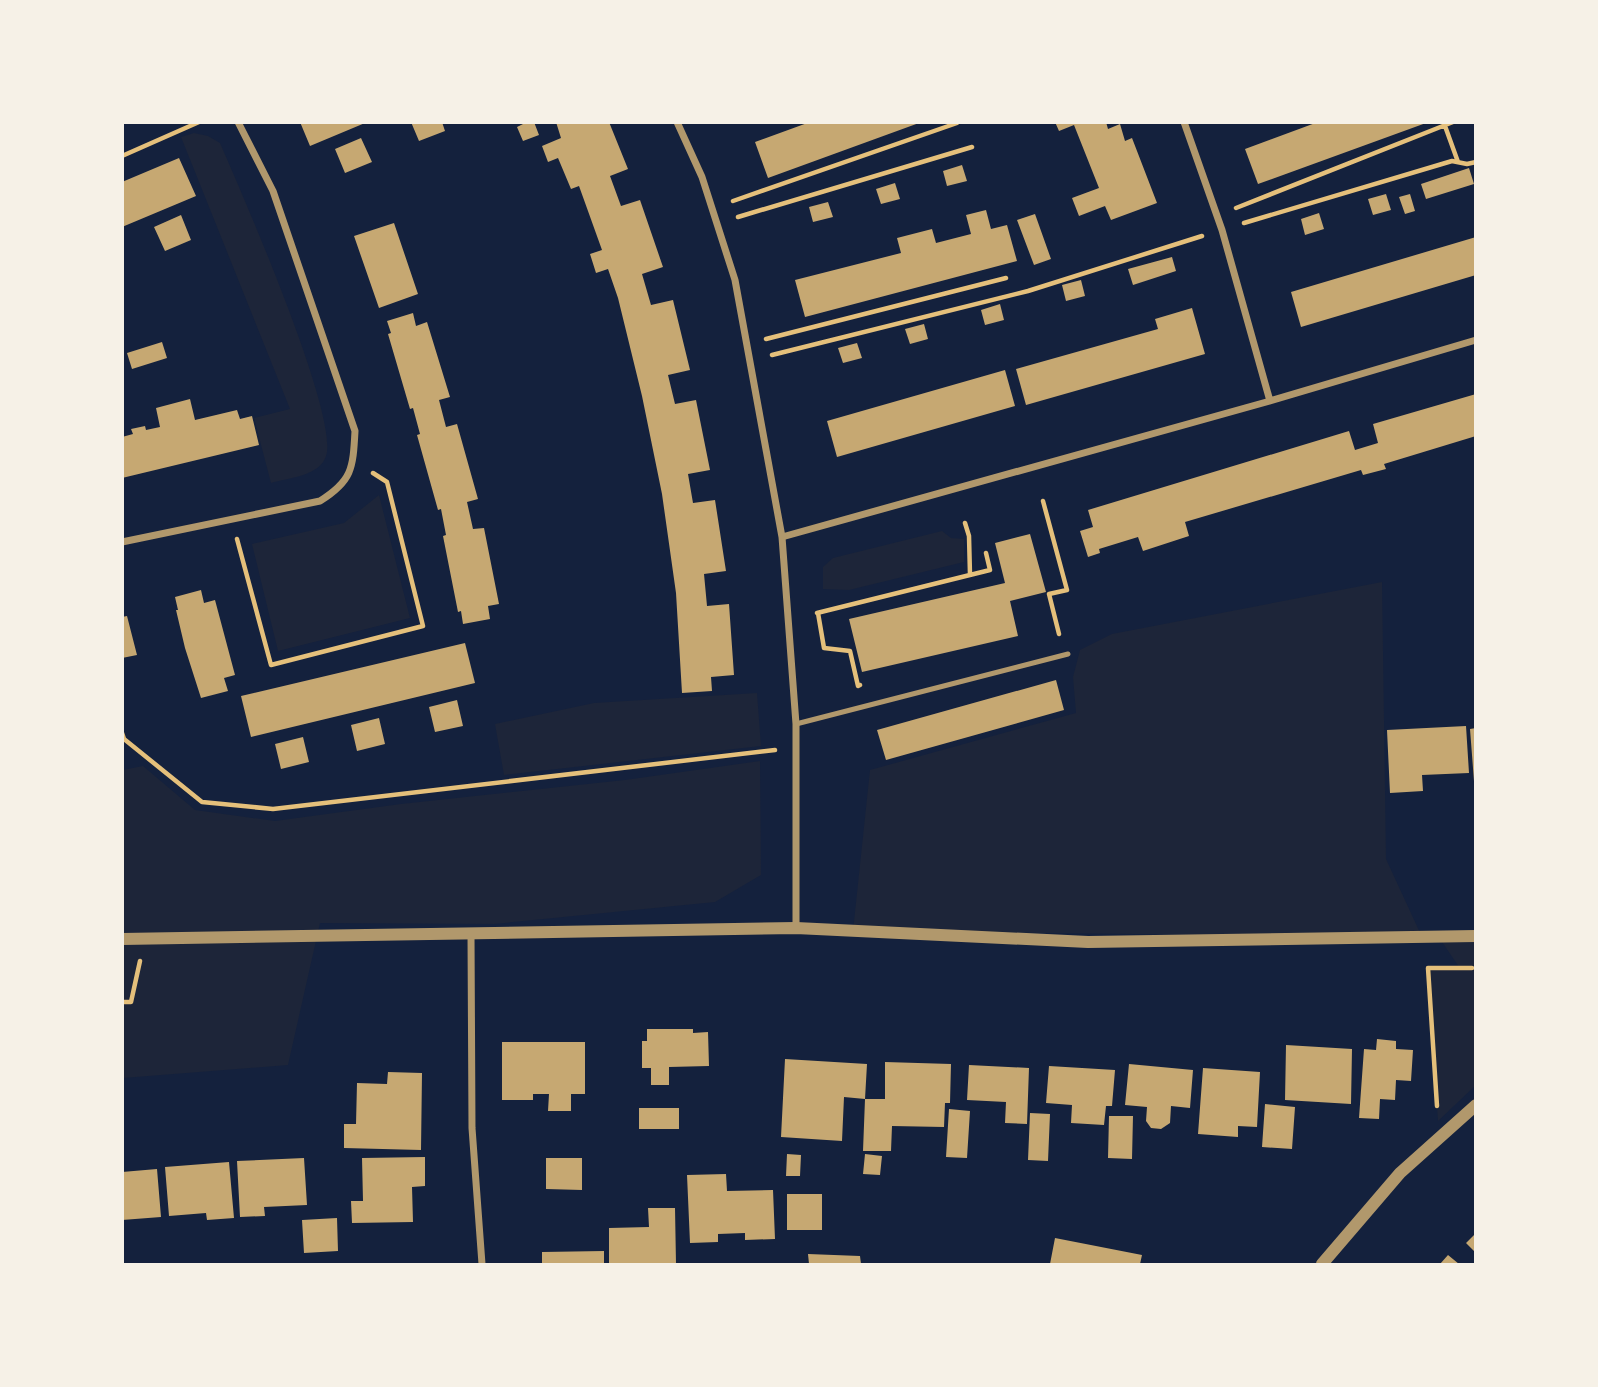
<svg xmlns="http://www.w3.org/2000/svg" width="1598" height="1387" font-family="Commissioner,sans-serif">
  <rect width="100%" height="100%" fill="#14213d"/>
  <path fill="#1d2539" d="M194 133 208 136 220 143C241 191 340 417 326 456 320 476 288 478 271 483L254 418 290 409 181 137Z
    M379 495 410 618 278 651 252 544 344 523Z
    M942 531 951 538 964 539V562L849 590 823 589V567L833 558Z
    M1382 582 1386 859 1422 937 853 931 870 770 1076 713 1073 677 1080 650 1112 634Z
    M757 693 761 746 504 775 495 724 594 703Z
    M760 761 761 875 715 902 494 924 320 923 288 1065 123 1078V770L143 766 195 810 275 821 401 804 625 780Z
    M1438 936H1475V1086L1438 1121 1428 968 1459 967Z"/>
  <path fill="#c6a872" d="M300 122 365 123 310 146Z
    M411 122H442L445 131 419 141Z
    M527 122H534L539 135 523 141 517 127Z
    M556 122H609L628 169 610 176 621 206 640 200 663 267 642 274 651 305 673 300 690 370 668 375 675 404 696 400 710 470 688 474 693 503 715 500 726 571 704 574 707 606 729 604 734 675 711 677 712 691 682 693 676 593 662 494 642 396 618 298 608 269 596 273 590 254 602 250 579 186 571 189 558 158 548 162 542 146 561 138Z
    M810 122H919V123L768 178 755 142Z
    M1055 122H1106L1108 129 1120 124 1125 141 1132 138 1157 203 1111 220 1105 206 1079 216 1072 198 1099 188 1074 125 1059 131Z
    M1318 122H1426V123L1258 184 1245 149Z
    M361 138 372 162 345 173 335 149Z
    M179 158 196 196 122 227V182Z
    M962 165 967 181 947 186 943 171Z
    M1469 168 1474 184 1426 199 1421 184Z
    M895 183 900 199 881 204 876 189Z
    M1386 194 1391 210 1373 215 1368 199Z
    M1410 194 1415 211 1405 214 1399 197Z
    M828 202 833 217 813 222 809 207Z
    M986 210 991 229 1007 225 1017 261 805 317 795 280 901 253 897 238 932 229 936 243 971 234 966 215Z
    M1319 213 1324 229 1305 235 1301 219Z
    M1035 214 1051 259 1034 265 1017 220Z
    M181 215 191 240 165 251 154 227Z
    M394 223 418 294 379 308 354 236Z
    M1476 237V275L1301 327 1291 292Z
    M1172 257 1176 271 1133 285 1128 269Z
    M1081 280 1085 296 1066 301 1062 285Z
    M1000 304 1004 320 985 325 981 310Z
    M1192 308 1205 354 1026 405 1016 369 1158 329 1155 319Z
    M413 313 416 326 427 322 450 397 439 400 446 427 457 424 478 499 467 502 473 529 484 528 499 604 488 606 490 619 463 624 461 611 458 612 443 536 446 535 441 509 438 510 417 435 420 434 413 408 410 409 388 334 391 333 387 321Z
    M924 324 928 339 910 344 905 329Z
    M162 342 167 358 132 369 127 353Z
    M857 343 862 358 843 363 838 348Z
    M1005 370 1015 406 837 457 827 421Z
    M1476 394V436L1384 464 1386 469 1363 475 1361 470 1185 522 1189 536 1143 551 1138 537 1099 549 1100 553 1088 557 1080 531 1093 527 1088 510 1349 431 1355 450 1378 443 1373 424Z
    M190 399 195 420 237 410 240 419 252 416 259 445 122 478V437L133 434 131 429 145 426 146 430 160 427 156 408Z
    M1030 534 1046 592 1010 601 1018 636 862 672 849 619 1005 583 995 543Z
    M201 590 204 603 215 600 235 675 224 678 228 691 201 698 185 648 176 610H178L175 597Z
    M127 616 137 655 122 658V617Z
    M465 643 475 683 251 737 241 696Z
    M1056 680 1064 710 886 760 877 730Z
    M457 700 463 726 435 732 429 707Z
    M379 718 385 744 357 751 351 725Z
    M1466 726 1469 773 1422 775 1423 791 1390 793 1387 730Z
    M1476 728V781H1474L1470 729Z
    M303 737 309 762 281 769 275 744Z
    M647 1029H693V1033L708 1032 709 1066 669 1067V1085H651V1068H642V1041H647Z
    M1377 1039 1396 1041V1049L1413 1050 1411 1081 1396 1080 1395 1100 1380 1099 1379 1119 1359 1118 1364 1049 1376 1050Z
    M502 1042H585V1094H571V1111H548L549 1094H533V1100H502Z
    M1286 1045 1352 1049 1351 1104 1285 1100Z
    M785 1059 867 1064 865 1099 844 1097 842 1141 781 1137Z
    M885 1062 951 1064 950 1103H945L944 1127 892 1126 891 1151H863L865 1099H885Z
    M1129 1064 1193 1070 1190 1108 1171 1106 1170 1123 1161 1129 1151 1128 1146 1121 1147 1107 1125 1105Z
    M969 1065 1029 1068 1027 1124 1005 1123 1006 1102 967 1100Z
    M1049 1066 1115 1070 1112 1106H1106L1104 1125 1071 1123 1072 1105 1046 1103Z
    M1203 1068 1260 1072 1257 1127 1238 1126V1137L1198 1134Z
    M388 1072 422 1073 421 1150 344 1148V1124H356L357 1083 387 1084Z
    M1265 1104 1295 1107 1292 1149 1262 1147Z
    M639 1108H679V1129H639Z
    M949 1109 970 1111 967 1158 946 1157Z
    M1030 1113 1050 1114 1048 1161 1028 1160Z
    M1109 1116H1133L1132 1159 1108 1158Z
    M787 1154 801 1155 800 1176H786Z
    M865 1154 882 1156 880 1175 863 1174Z
    M425 1157V1186L412 1187 413 1222 352 1223 351 1201H363L362 1158Z
    M304 1158 307 1205 264 1207 265 1216 240 1217 237 1161Z
    M546 1158H582V1190L546 1189Z
    M229 1162 234 1218 207 1220 206 1213 169 1216 165 1167Z
    M157 1169 161 1217 122 1220V1172Z
    M726 1174 727 1191 773 1190 775 1239 745 1240V1233L718 1234V1242L690 1243 687 1175Z
    M787 1194H822V1230H787Z
    M648 1208H675L676 1264H609V1228L649 1227Z
    M337 1218 338 1251 304 1253 302 1220Z
    M1476 1233V1253L1466 1243Z
    M1055 1238 1142 1255 1140 1264H1050Z
    M604 1251V1264H542V1252Z
    M808 1254 860 1256 861 1264H809Z
    M1448 1255 1459 1264H1440Z"/>
  <g fill="none" stroke-linecap="round" stroke-linejoin="round">
    <path stroke="#e5c07b" stroke-width="4.5" d="M1445 126 1458 162
      M122 156 199 122
      M733 201 957 123
      M1236 208 1453 122
      M738 217 972 147
      M1244 223 1452 161 1467 164 1476 162
      M766 339 1006 278
      M772 355 1028 291 1202 236
      M1043 501 1067 590 1049 594 1059 634
      M965 523 969 536 970 575
      M237 539 271 665 423 626 387 482 373 473
      M817 613 990 570 986 553
      M818 613 824 648 850 651 858 686 860 685
      M122 733 124 739 202 802 273 809 775 750
      M122 1002H131L140 961
      M1437 1106 1428 968H1472"/>
    <path stroke="#b1986c" stroke-width="5" d="M796 724 1068 654"/>
    <path stroke="#b1986c" stroke-width="7" d="M677 122 702 177 735 280 782 537 796 724V928
      M1184 122 1222 230 1270 401
      M782 537 1270 401 1476 340
      M122 542 320 501C352 481 353 469 355 431L273 191 238 122
      M471 934 472 1128 482 1264"/>
    <path stroke="#b1986c" stroke-width="12" d="M122 939 796 928 1088 942 1476 936
      M1322 1264 1400 1173 1476 1105"/>
  </g>
  <rect width="1598" height="1387" fill="none" stroke="#f6f1e7" stroke-width="248"/>
</svg>
